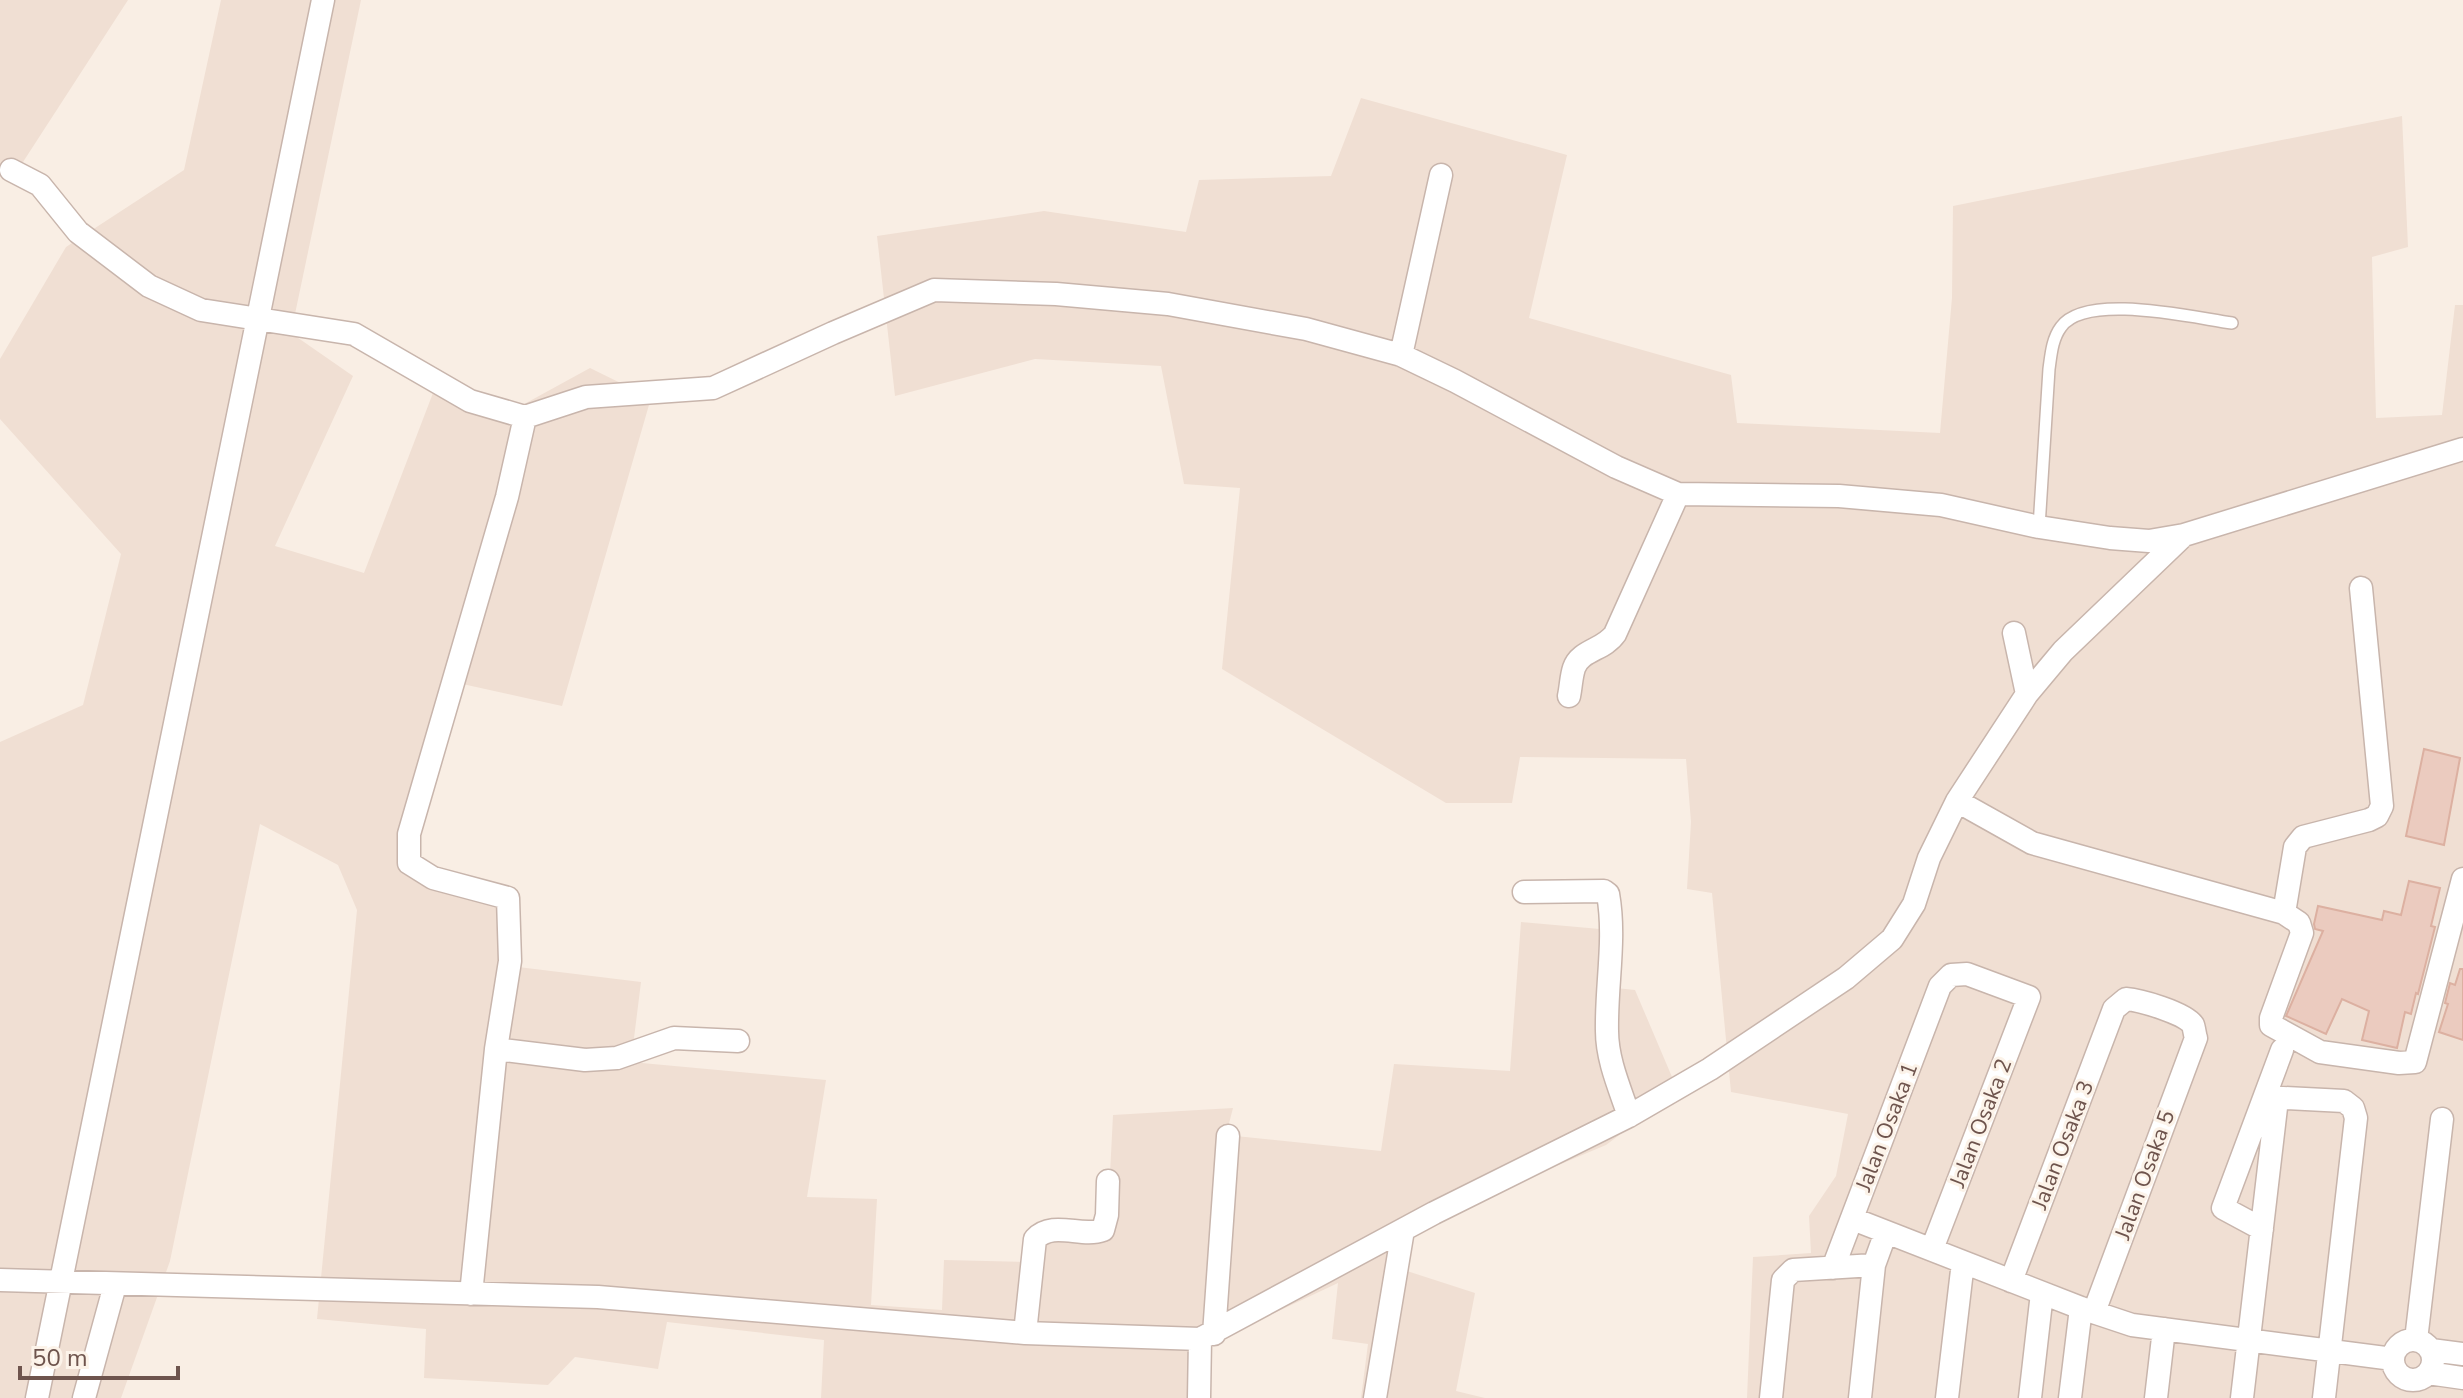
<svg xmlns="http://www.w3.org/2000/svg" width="2463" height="1398" font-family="'Nunito Sans',sans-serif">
  <rect width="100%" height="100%" fill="#f9eee4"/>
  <path fill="#f0dfd3" d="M0 0H128L23 162 0 170Z
    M221 0H361L291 333 353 376 275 546 364 573 433 393 517 408 590 368 651 398 562 706 449 681 399 866 511 904 510 966 641 982 631 1062 826 1080 807 1197 877 1199 871 1305 942 1310 944 1260 1032 1262 1040 1230 1107 1234 1113 1115 1233 1108 1226 1135 1381 1151 1394 1064 1510 1071 1521 922 1611 930 1606 987 1635 990 1678 1091 1606 1145 1414 1226 1407 1271 1475 1293 1456 1391 1485 1398H1361L1368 1344 1332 1339 1338 1283 1200 1348 1195 1398H821L824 1340 667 1322 658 1369 575 1357 548 1385 424 1378 426 1329 317 1319 357 910 338 865 260 824 170 1261 121 1398H0V742L83 705 121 554 0 419V359L66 247 184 170Z
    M1361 98 1567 155 1529 318 1731 375 1737 423 1940 433 1952 298 1953 206 2402 116 2408 247 2372 257 2376 418 2442 415 2455 305H2463V1398H1747L1753 1257 1811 1253 1809 1216 1836 1176 1848 1114 1731 1092 1712 893 1687 889 1691 822 1686 759 1520 757 1512 803H1446L1222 669 1240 488 1184 484 1161 366 1035 359 895 396 877 236 1044 211 1186 232 1199 180 1331 176Z"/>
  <path fill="#ebcbbf" stroke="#dcb0a1" stroke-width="2" d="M2424 749 2460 758 2444 845 2406 836Z
    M2409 881 2440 888 2431 926 2435 927 2418 994 2416 993 2411 1014 2405 1012 2397 1048 2362 1040 2369 1011 2342 999 2326 1034 2286 1016 2323 931 2315 929 2314 924 2318 906 2382 920 2384 911 2401 915Z
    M2460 969H2463V1040L2439 1032 2448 1004 2445 1003 2450 983 2455 985Z"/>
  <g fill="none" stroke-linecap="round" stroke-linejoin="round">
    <g stroke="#c8b5ac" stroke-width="14">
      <path id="service" d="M2039 527 2049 369C2051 355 2052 339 2061 327 2086 292 2194 318 2232 323"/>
    </g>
    <g stroke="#c8b5ac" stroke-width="25">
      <path id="minor" d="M11 170 40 185 78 232 149 286 201 310 354 334 470 401 525 417 586 397 713 388 833 333 934 290 1056 294 1168 304 1306 329 1401 355 1455 381 1616 467 1678 494 1839 496 1941 505 2039 527 2110 538 2149 541 2184 535 2463 449
        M1401 355 1441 175
        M2361 588 2382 806 2377 816 2369 820 2303 837 2295 847 2284 913 2299 923 2302 933 2271 1018V1025L2320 1052 2399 1063 2415 1062 2463 879
        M2014 633 2027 694
        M1569 696C1571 687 1571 677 1574 668 1580 650 1604 650 1615 634L1678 494
        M1957 801 2032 843 2284 913
        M1524 892 1604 891 1608 894C1616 939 1606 985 1607 1031 1607 1060 1620 1089 1629 1116
        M496 1049 585 1060 617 1058 674 1038 738 1041
        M2265 1097 2344 1101 2353 1108 2356 1118 2324 1398
        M1853 1219 2081 1308 2132 1325 2393 1359
        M2262 1229 2223 1208 2282 1050
        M1833 1268 1940 986 1951 975 1967 974 2029 997 1932 1249
        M0 1280 598 1297 1025 1333 1200 1339 1434 1213 1629 1116 1710 1069 1846 978 1892 939 1914 904 1929 858 1957 801 2027 694 2063 651 2184 535
        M2011 1281 2114 1009 2126 999C2140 1000 2185 1013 2193 1025 2194 1027 2195 1036 2196 1038L2094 1312
        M471 1294 496 1049 510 961 508 898 433 878 409 863V834L507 497 525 417
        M1025 1333 1035 1239C1053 1220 1081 1238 1103 1230L1107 1215 1108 1181
        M1214 1334 1228 1136
        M2416 1340 2442 1119
        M2393 1360a20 20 0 1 1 40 0a20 20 0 1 1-40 0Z
        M2431 1350 2463 1354
        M2428 1373 2463 1378
        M37 1398 323 0
        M84 1398 115 1285
        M1199 1398 1200 1339
        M1375 1398 1403 1230
        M1771 1398 1783 1280 1793 1270 1874 1265
        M1860 1398 1874 1265 1886 1232
        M1947 1398 1963 1262
        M2030 1398 2042 1293
        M2070 1398 2081 1308
        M2156 1398 2164 1329
        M2242 1398 2277 1099"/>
    </g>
    <use href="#service" stroke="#fff" stroke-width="11"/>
    <use href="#minor" stroke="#fff" stroke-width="22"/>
  </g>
  <g text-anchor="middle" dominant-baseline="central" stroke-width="6" stroke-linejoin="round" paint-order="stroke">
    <g font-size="22" fill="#6e544d" stroke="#fcf3e9">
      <text transform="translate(1981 1123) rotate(-69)">Jalan Osaka 2</text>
      <text transform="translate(1887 1127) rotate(-69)">Jalan Osaka 1</text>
      <text transform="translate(2063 1145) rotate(-69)">Jalan Osaka 3</text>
      <text transform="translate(2145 1175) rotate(-70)">Jalan Osaka 5</text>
    </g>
  </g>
  <path d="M20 1366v12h158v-12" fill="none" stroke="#6e544d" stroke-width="4"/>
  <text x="32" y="1366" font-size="24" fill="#6e544d" stroke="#fcf3e9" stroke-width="6" paint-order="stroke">50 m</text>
</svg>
